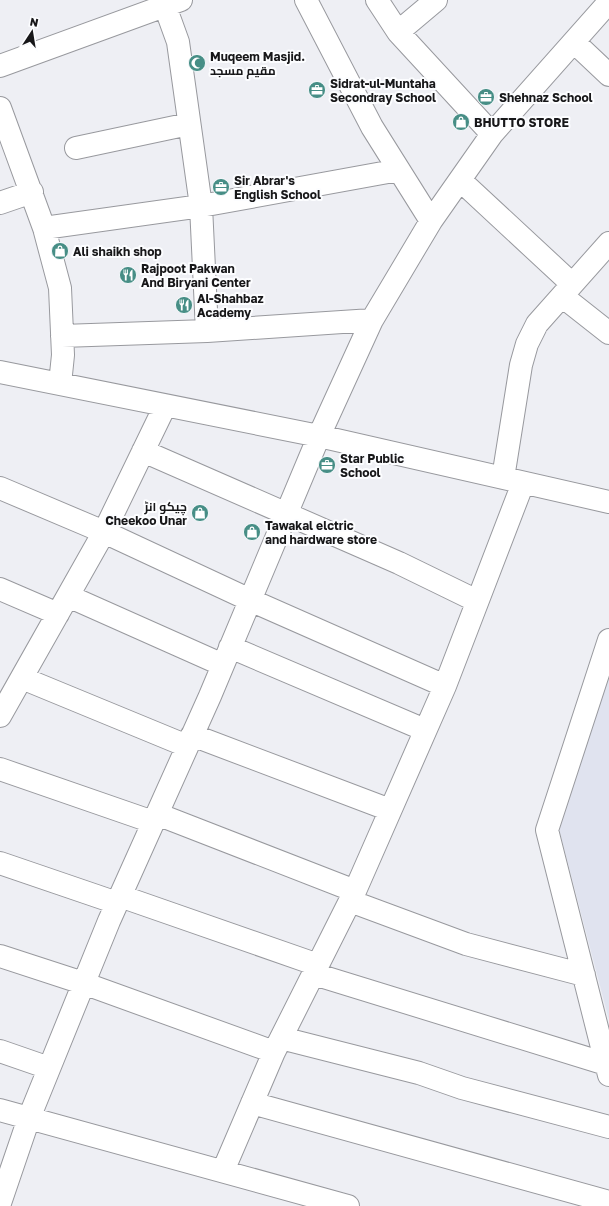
<svg xmlns="http://www.w3.org/2000/svg" width="609" height="1206" font-family="'Golos Text',Cairo,sans-serif">
  <rect width="100%" height="100%" fill="#eeeff4"/>
  <path fill="#e0e3ef" d="M609 677V1020L559 829Z"/>
  <g fill="none" stroke-linecap="round" stroke-linejoin="round">
    <g stroke="#98999e" stroke-width="24">
      <path id="minor" d="M306 0 372 127 431 221
        M377 0 398 32 492 134
        M165 6 178 42 201 206 207 331
        M398 32 436 0
        M574 42 609 75
        M0 66 181 0
        M0 108 44 228 60 288 63 355 60 384
        M76 148 189 124
        M460 180 572 284
        M0 203 32 192
        M44 228 201 206 399 170
        M562 296 609 333
        M62 336 207 331 372 320
        M0 372 319 436 609 502
        M143 451 399 563 477 601
        M503 478 521 365 527 344 537 324 609 243
        M0 488 104 532 250 600 445 686
        M0 589 58 614
        M68 596 223 665
        M609 640 547 830 609 1075
        M230 647 425 730
        M22 678 187 746
        M0 716 104 532 165 406
        M192 735 390 810
        M0 769 153 822
        M157 814 355 891
        M0 863 117 903
        M120 896 318 965
        M350 901 466 944 584 975
        M0 956 83 983 274 1052
        M314 974 606 1064
        M281 1038 419 1073 462 1088 609 1127
        M0 1051 49 1068
        M252 1103 609 1202
        M0 1110 348 1206
        M223 1171 274 1052 355 891 445 686 523 483
        M0 1203 29 1118 109 921 210 696 319 436 372 320 431 221 492 134 609 2"/>
    </g>
    <use href="#minor" stroke="#fff" stroke-width="22"/>
  </g>
  <defs>
    <g id="mosque-disc" transform="scale(0.9)"><circle r="9.5" fill="#478e86" stroke="#fcfdff"/><path d="M3.5-4.9A6 6 0 1 0 3.5 4.9A5 5 0 1 1 3.5-4.9Z" fill="#fff"/></g>
    <g id="office-disc" transform="scale(0.9)"><circle r="9.5" fill="#478e86" stroke="#fcfdff"/><path d="M-6-3h4V-5.5h4V-3h4V5H-6ZM-1-4.5V-3h2v-1.5ZM-6 0V1H6V0Z" fill="#fff"/></g>
    <g id="shop-disc" transform="scale(0.9)"><circle r="9.5" fill="#478e86" stroke="#fcfdff"/><path d="M-5-2.5h2.3a2.7 3.5 0 0 1 5.4 0H5L5.5 6h-11ZM-1.5-2.5h3a1.5 2.3 0 0 0-3 0Z" fill="#fff"/></g>
    <g id="restaurant-disc" transform="scale(0.9)"><circle r="9.5" fill="#478e86" stroke="#fcfdff"/><path d="M-5-6h1v4h1v-4h1v4h1v-4h1v5L-1.5 .5V6h-2V.5L-5-1ZM5-6V6H3V1.5H1.5Q1.5-4 5-6Z" fill="#fff"/></g>
  </defs>
  <g fill-rule="evenodd">
    <use href="#mosque-disc" x="197" y="63"/>
    <use href="#office-disc" x="317" y="90"/>
    <use href="#office-disc" x="486" y="97"/>
    <use href="#shop-disc" x="461" y="122"/>
    <use href="#office-disc" x="221" y="187"/>
    <use href="#shop-disc" x="60" y="251"/>
    <use href="#restaurant-disc" x="128" y="275"/>
    <use href="#restaurant-disc" x="184" y="305"/>
    <use href="#office-disc" x="327" y="465"/>
    <use href="#shop-disc" x="200" y="513"/>
    <use href="#shop-disc" x="252" y="532"/>
  </g>
  <g text-anchor="middle" dominant-baseline="central" stroke-width="4" stroke-linejoin="round" paint-order="stroke">
    <g font-size="12" font-weight="bold" fill="#171719" stroke="#fcfdff" text-anchor="start">
      <text x="210" y="56">Muqeem Masjid.<tspan x="210" dy="14">مقیم مسجد</tspan></text>
      <text x="330" y="83">Sidrat-ul-Muntaha<tspan x="330" dy="14">Secondray School</tspan></text>
      <text x="499" y="97">Shehnaz School</text>
      <text x="474" y="122">BHUTTO STORE</text>
      <text x="234" y="180">Sir Abrar's<tspan x="234" dy="14">English School</tspan></text>
      <text x="73" y="251">Ali shaikh shop</text>
      <text x="141" y="268">Rajpoot Pakwan<tspan x="141" dy="14">And Biryani Center</tspan></text>
      <text x="197" y="298">Al-Shahbaz<tspan x="197" dy="14">Academy</tspan></text>
      <text x="340" y="458">Star Public<tspan x="340" dy="14">School</tspan></text>
      <text x="187" y="506" text-anchor="end">چیکو انڑ<tspan x="187" dy="14">Cheekoo Unar</tspan></text>
      <text x="265" y="525">Tawakal elctric<tspan x="265" dy="14">and hardware store</tspan></text>
    </g>
  </g>
  <g transform="translate(32 32) rotate(12)" stroke="#fcfdff" stroke-width="3" paint-order="stroke">
  <path d="M0-3L7 15L0 10L-7 15Z" fill="#171719"/>
  <text y="-6" font-size="11" font-weight="bold" text-anchor="middle" fill="#171719">N</text>
  </g>
</svg>
